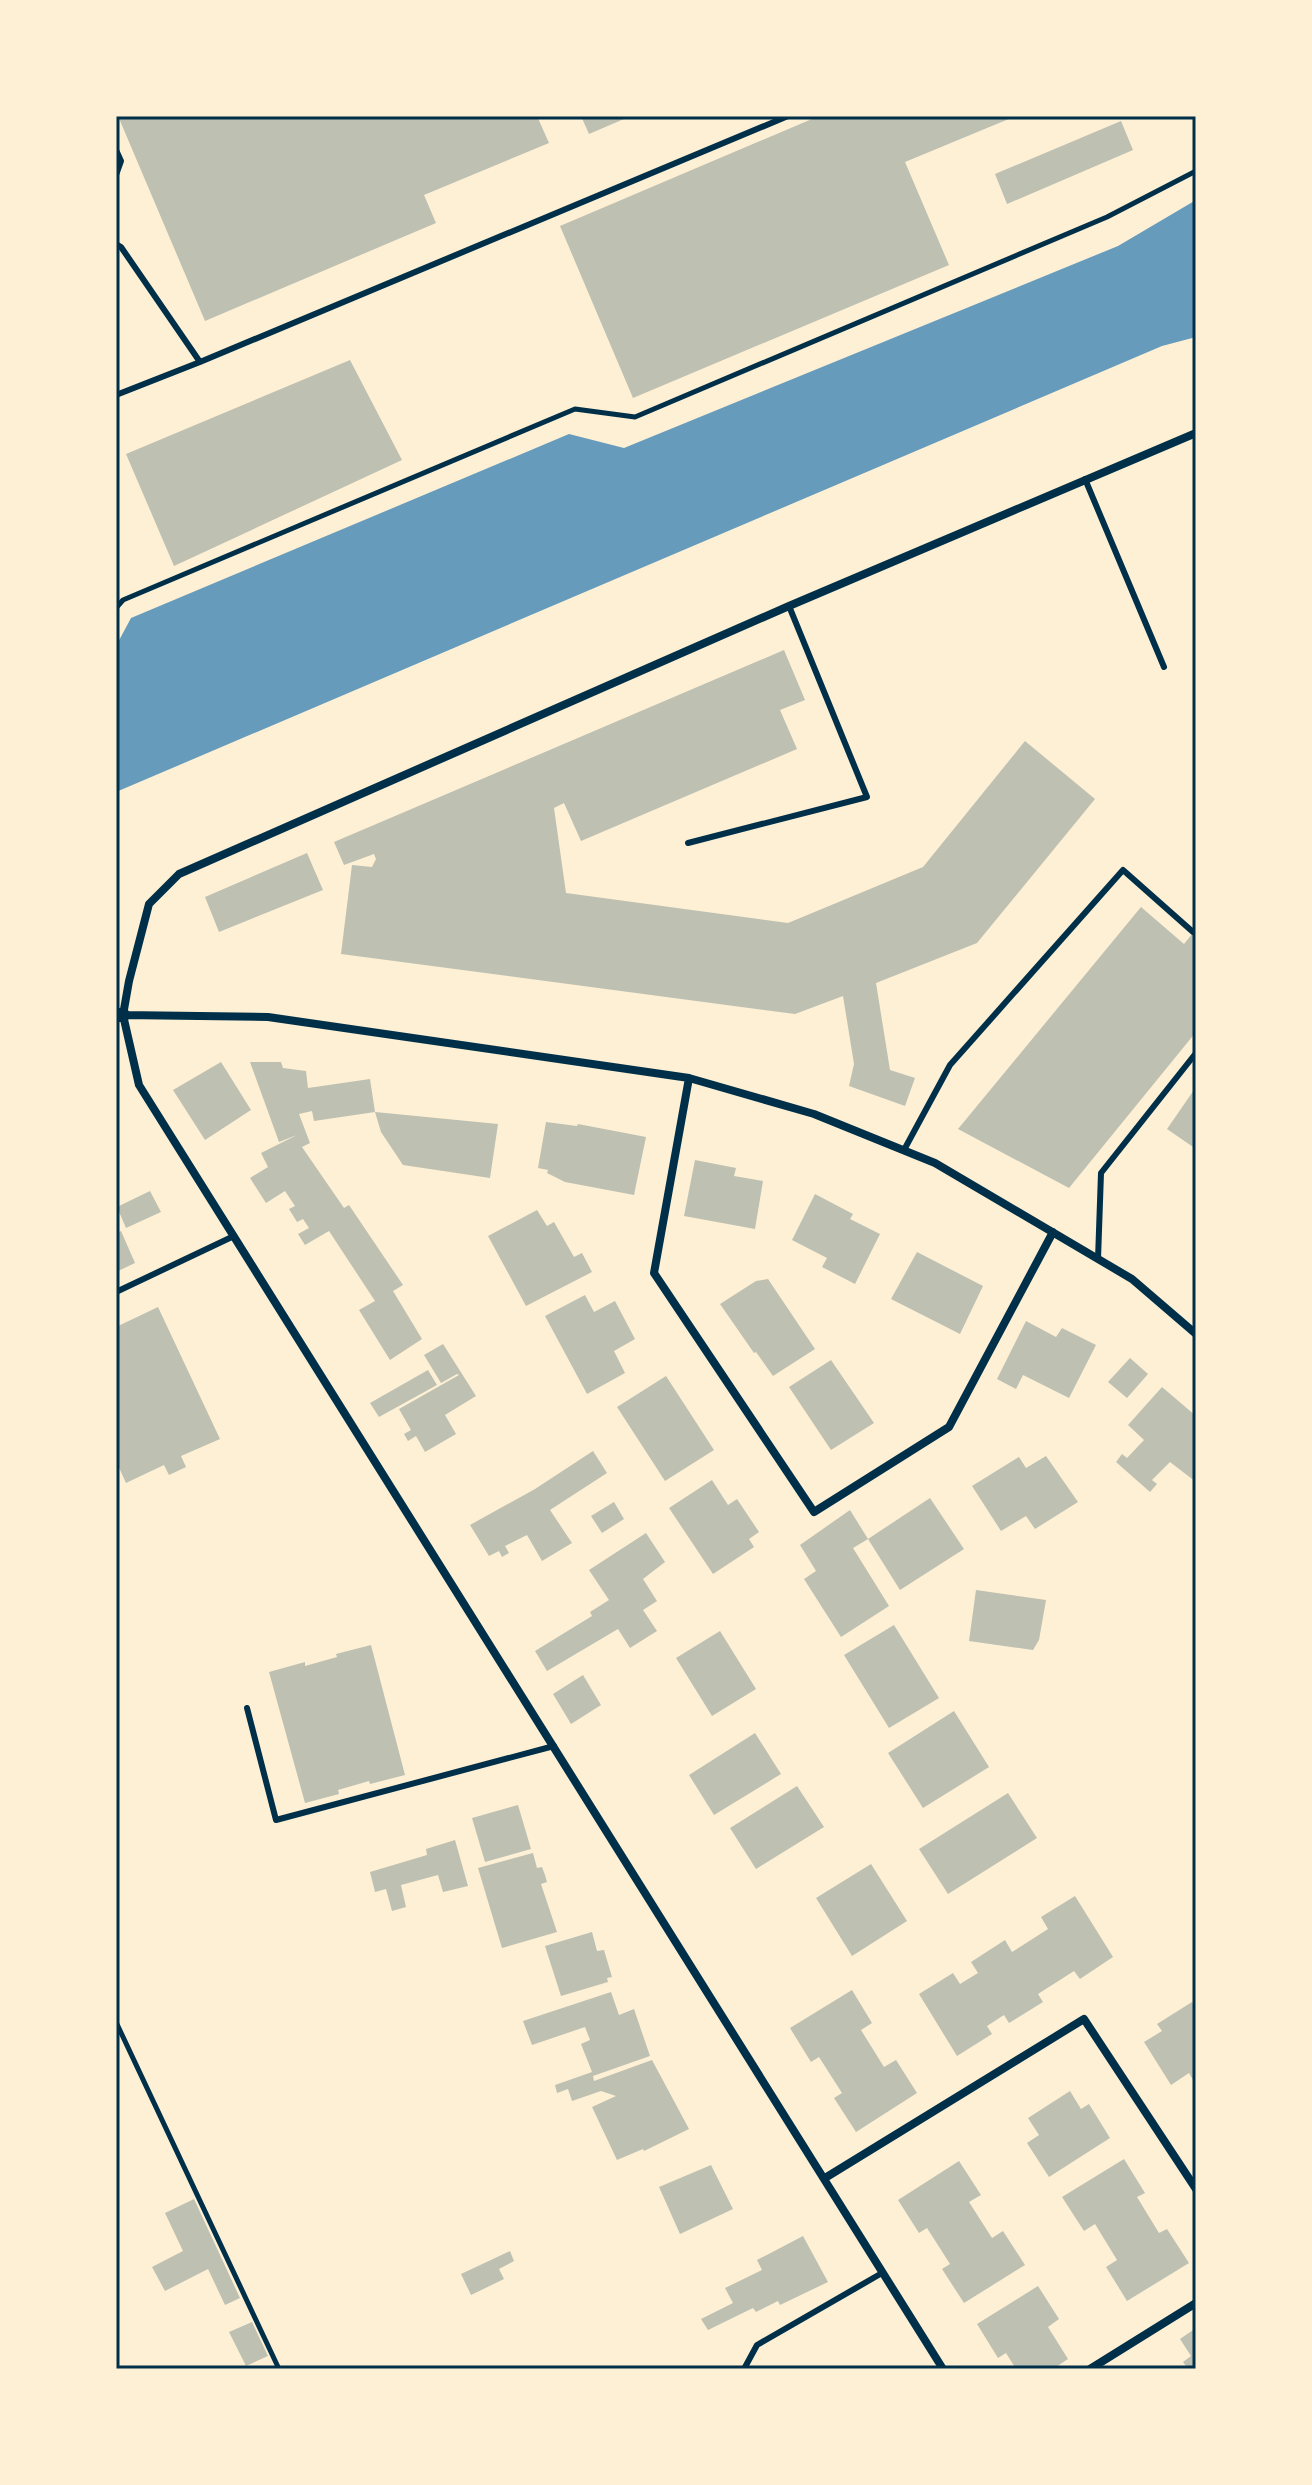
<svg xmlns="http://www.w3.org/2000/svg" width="1312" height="2485" font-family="Helvetica,sans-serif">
  <rect width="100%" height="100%" fill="#fdf0d5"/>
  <path fill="#669bbc" d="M1196 200V337L1162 346 116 792V646L131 618 569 434 624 448 1118 246Z"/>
  <path fill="#bec0b2" d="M118 116H537L549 143 424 195 436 223 205 321Z
    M581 116H631L589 134Z
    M819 116H1016L905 162 949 265 633 398 560 226Z
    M1121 121 1133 150 1007 204 995 174Z
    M350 360 402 460 174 566 126 454Z
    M784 650 805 700 780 710 797 749 581 841 564 803 554 808 566 893 788 923 923 867 1025 741 1095 799 977 943 876 983 890 1070 915 1078 905 1106 849 1086 854 1064 843 996 795 1014 341 954 352 865 372 867 376 859 374 854 344 865 334 842Z
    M307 853 323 890 219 932 205 897Z
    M1141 907 1184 944 1196 929V1032L1069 1188 958 1129Z
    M221 1062 251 1110 205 1140 173 1090Z
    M250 1062H281L283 1068 306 1071 308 1088 370 1079 375 1112 314 1121 312 1111 299 1114 310 1143 302 1147 344 1208 349 1205 403 1285 393 1291 422 1339 390 1360 359 1310 375 1301 329 1231 305 1245 298 1234 309 1228 303 1219 297 1222 289 1209 295 1206 285 1191 266 1203 250 1178 268 1167 261 1153 297 1135 279 1142Z
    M1196 1087V1149L1167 1129Z
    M375 1112 498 1124 490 1178 403 1165 381 1132Z
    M546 1122 577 1126 578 1124 646 1137 634 1195 565 1182 547 1173 548 1170 538 1168Z
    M695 1160 736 1168 734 1176 763 1181 755 1229 684 1216Z
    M150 1191 161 1212 126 1228 117 1207Z
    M815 1194 853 1214 850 1219 880 1234 855 1284 822 1267 827 1258 792 1240Z
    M537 1210 547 1226 554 1222 574 1257 582 1253 592 1272 526 1306 488 1236Z
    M121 1231 135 1263 116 1272V1233Z
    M917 1252 983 1286 960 1334 891 1299Z
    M768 1279 815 1349 773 1376 756 1352 754 1353 720 1304 756 1281Z
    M585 1295 594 1312 615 1301 635 1339 614 1351 625 1373 587 1394 545 1316Z
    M158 1307 220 1439 181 1456 186 1467 169 1475 164 1465 126 1483 116 1461V1327Z
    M1026 1321 1056 1337 1062 1328 1096 1345 1069 1398 1023 1375 1016 1389 997 1379Z
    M443 1344 476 1396 445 1415 456 1434 425 1452 416 1436 408 1441 404 1434 411 1430 399 1409 459 1375 457 1374 441 1383 424 1355Z
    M1130 1358 1148 1374 1127 1398 1108 1382Z
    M831 1360 874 1423 831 1450 789 1387Z
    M428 1370 437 1385 379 1417 370 1403Z
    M666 1376 714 1450 665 1481 617 1407Z
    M1162 1387 1196 1416V1482L1170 1462 1152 1480 1157 1484 1150 1492 1116 1462 1122 1454 1127 1458 1144 1440 1128 1425Z
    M593 1451 607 1473 550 1510 572 1543 542 1561 527 1535 505 1546 509 1553 502 1557 499 1551 489 1556 470 1525 535 1489Z
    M1046 1456 1078 1502 1035 1529 1026 1516 1001 1531 972 1486 1019 1457 1026 1468Z
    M712 1480 728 1505 737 1499 759 1532 749 1539 754 1547 713 1574 669 1508Z
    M930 1498 964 1549 900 1590 868 1539Z
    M614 1502 624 1519 602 1533 591 1516Z
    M850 1510 868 1539 853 1548 889 1606 841 1637 804 1579 816 1571 800 1545Z
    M646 1533 665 1562 643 1579 657 1601 643 1610 657 1631 630 1648 618 1629 547 1671 535 1651 592 1616 590 1612 609 1600 589 1570Z
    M976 1590 1046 1600 1039 1640 1033 1650 969 1641Z
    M894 1625 939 1698 889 1728 844 1655Z
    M720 1631 756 1689 712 1716 676 1658Z
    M371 1645 405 1775 370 1784 369 1781 338 1790 339 1794 305 1803 269 1672 305 1662V1666L337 1657 336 1654Z
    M583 1675 601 1705 571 1724 553 1694Z
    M954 1711 989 1767 923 1808 888 1753Z
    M755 1733 781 1774 714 1815 689 1775Z
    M797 1786 824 1827 756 1869 730 1828Z
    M1008 1793 1037 1838 948 1894 919 1849Z
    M518 1805 531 1849 485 1862 472 1818Z
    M455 1840 468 1886 443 1892 438 1875 401 1885 406 1907 392 1911 386 1889 375 1892 370 1872 427 1855 426 1849Z
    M533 1853 537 1868 542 1867 545 1875 547 1882 541 1884 557 1932 502 1948 478 1868Z
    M871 1864 907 1921 852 1956 816 1898Z
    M1075 1896 1113 1957 1080 1979 1074 1971 1038 1994 1043 2002 1009 2023 1004 2015 987 2026 992 2034 957 2056 919 1994 953 1973 960 1984 978 1973 971 1962 1005 1940 1012 1952 1048 1929 1041 1917Z
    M592 1932 597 1951 604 1950 612 1977 607 1978 608 1982 561 1996 545 1946Z
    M852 1990 872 2023 861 2030 884 2067 896 2060 917 2093 856 2132 834 2098 842 2093 819 2057 811 2062 790 2028Z
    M611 1992 619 2015 634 2009 650 2056 593 2076 594 2081 652 2060 689 2129 644 2151 643 2149 617 2160 592 2107 616 2096 601 2091 572 2101 568 2089 557 2093 555 2085 592 2072 581 2044 590 2040 585 2027 532 2045 523 2021Z
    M1192 2002 1196 2009V2085L1189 2073 1171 2085 1144 2042 1162 2031 1157 2024Z
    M1070 2091 1081 2109 1089 2104 1110 2138 1049 2177 1027 2143 1039 2135 1028 2118Z
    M1124 2159 1145 2193 1137 2197 1159 2233 1167 2229 1189 2263 1127 2301 1106 2267 1117 2260 1095 2224 1084 2231 1062 2197Z
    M959 2161 981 2195 969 2202 992 2238 1003 2231 1025 2265 964 2303 942 2269 950 2264 927 2228 919 2233 898 2200Z
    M711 2165 733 2209 680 2234 659 2187Z
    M194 2199 240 2298 225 2305 208 2269 165 2291 152 2267 183 2251 165 2213Z
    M803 2236 828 2282 780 2305 778 2301 756 2312 753 2308 708 2330 701 2319 733 2303 725 2288 762 2270 757 2260Z
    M510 2251 514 2261 499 2269 504 2279 471 2295 461 2274Z
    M1038 2286 1059 2319 1048 2327 1068 2359 1053 2369H1016L1006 2353 998 2358 977 2324Z
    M252 2322 268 2356 246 2366 229 2332Z
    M1196 2328V2369H1188L1183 2362 1191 2356 1180 2339Z"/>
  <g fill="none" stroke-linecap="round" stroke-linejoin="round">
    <path stroke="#003049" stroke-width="5" d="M116 608 123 600 575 409 635 417 1107 217 1196 171
      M116 2022 279 2369"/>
    <path stroke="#003049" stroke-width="6" d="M116 150 121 161 116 175
      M116 244 121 247 200 362 788 116
      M116 395 200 362
      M1085 479 1164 667
      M688 843 867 797 789 606
      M904 1150 950 1065 1123 870 1193 932
      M1098 1259 1101 1173 1196 1053
      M116 1292 234 1236
      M247 1708 276 1820 554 1746
      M744 2369 757 2345 882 2273"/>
    <path stroke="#003049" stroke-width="8" d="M123 1015 268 1017 689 1078 814 1114 935 1163 1132 1279 1196 1334
      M689 1078 654 1273 814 1512 949 1427 1053 1232
      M825 2178 1084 2019 1196 2189
      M943 2369 139 1085 123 1015 129 981 149 904 179 874 789 606 1196 433
      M1090 2369 1196 2303"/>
    <path stroke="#003049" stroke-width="14" d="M116 1015H123"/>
  </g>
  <rect width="1312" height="2485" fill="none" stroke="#fdf0d5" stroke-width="236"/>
  <rect x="118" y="118" width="1076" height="2249" fill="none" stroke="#003049" stroke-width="3"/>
</svg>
